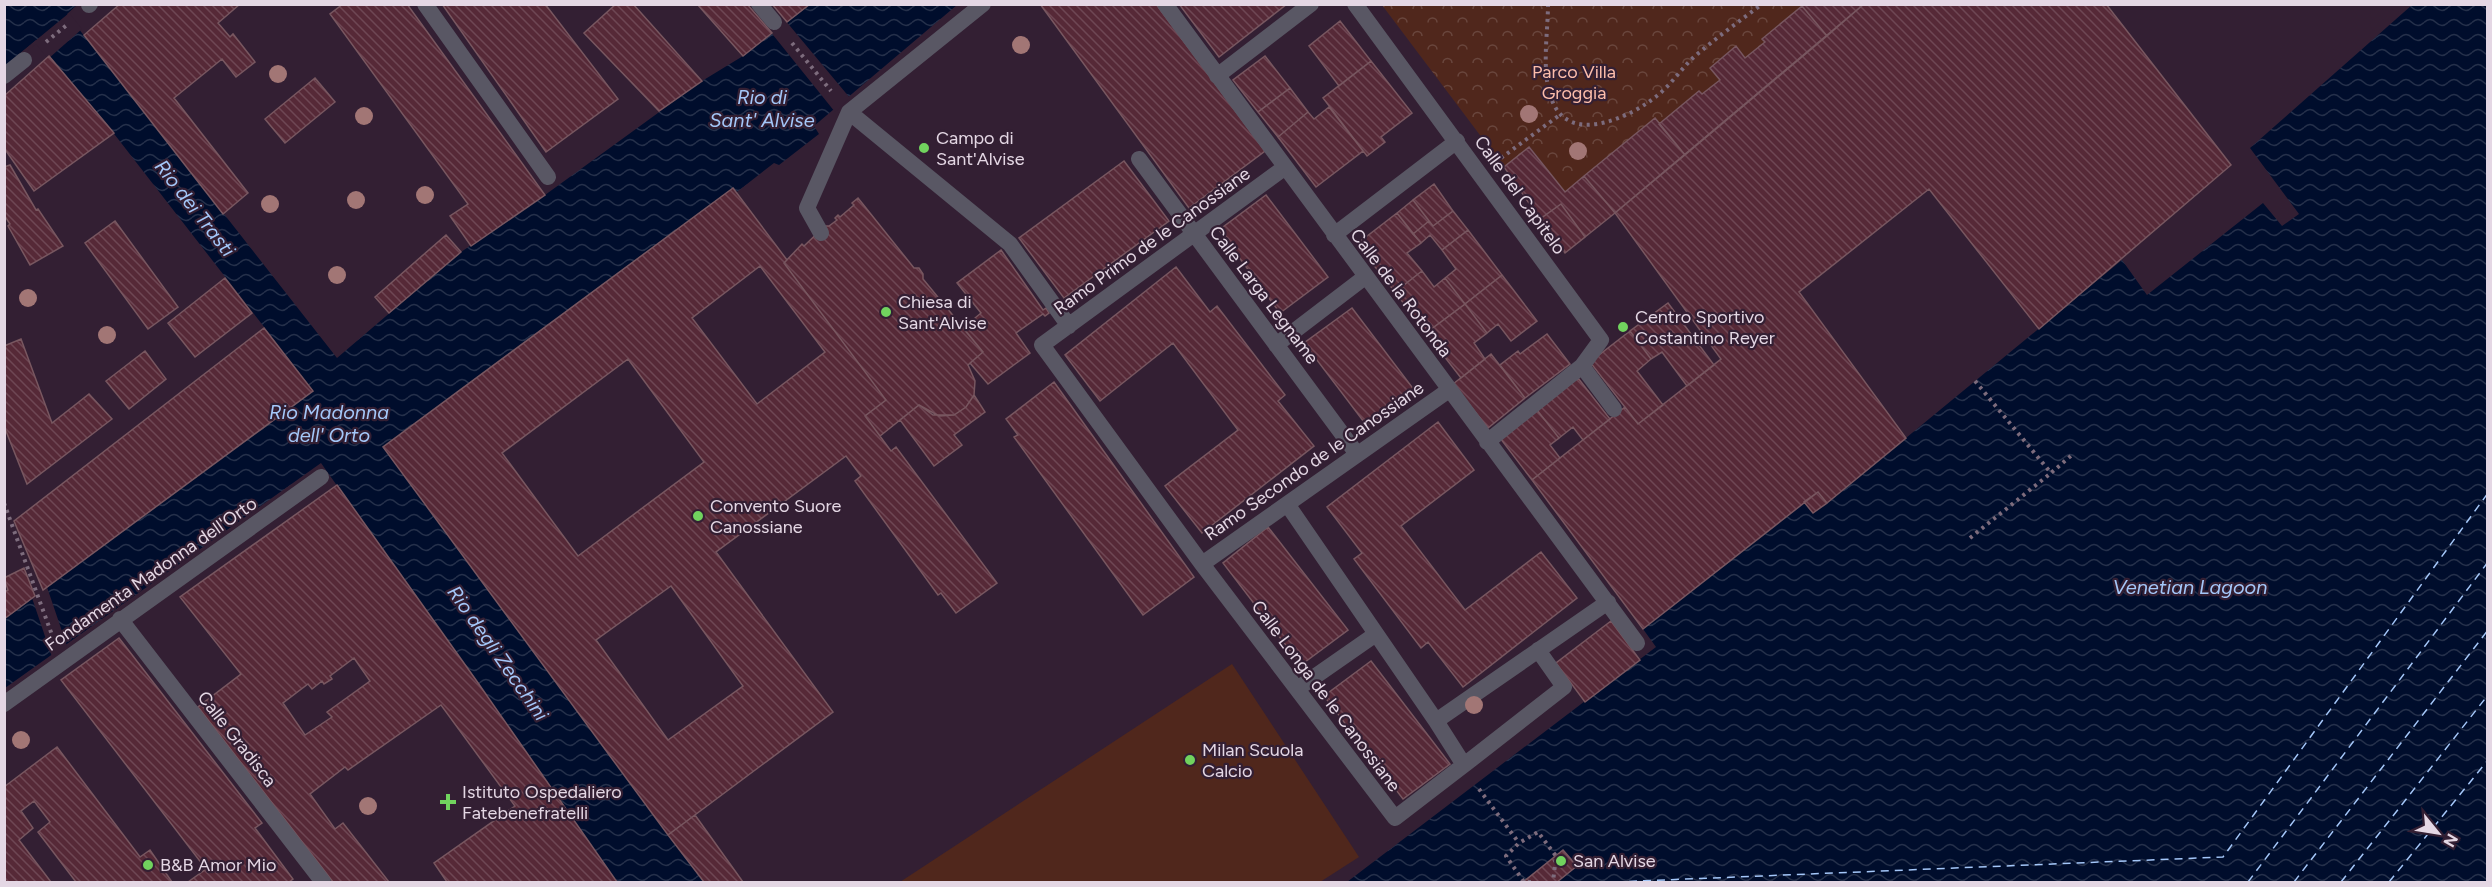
<svg xmlns="http://www.w3.org/2000/svg" width="2492" height="887" font-family="Figtree,sans-serif">
  <defs>
    <pattern id="park-crowns" width="20" height="18" patternUnits="userSpaceOnUse" patternTransform="scale(1.5)"><rect width="20" height="18" fill="#50271c"/><path d="M2 6a3 3 0 1 1 6 0M12 15a3 3 0 1 1 6 0" fill="none" stroke="#69463d"/></pattern>
    <pattern id="water-waves" width="16" height="10" patternUnits="userSpaceOnUse" patternTransform="scale(1.5)"><rect width="16" height="10" fill="#000d2c"/><path d="M0 5q4-4 8 0t8 0" fill="none" stroke="#25304a"/></pattern>
    <pattern id="building-back-hatch" width="6" height="6" patternUnits="userSpaceOnUse" patternTransform="scale(1.5)"><rect width="6" height="6" fill="#562937"/><path d="M-1 5l2 2M0 0l6 6M5-1l2 2" fill="none" stroke="#6e4754"/></pattern>
  </defs>
  <rect width="100%" height="100%" fill="#331f33"/>
  <path fill="url(#park-crowns)" d="M1382 5H1804L1762 39 1765 42 1745 58 1735 47 1710 68 1720 80 1702 94 1699 91 1659 124 1655 119 1565 192 1530 147 1504 167Z"/>
  <path fill="#50271c" d="M1232 664 1359 857 1320 882H900Z"/>
  <path fill="url(#water-waves)" d="M5 5H77L67 14 337 358 461 252 545 195 702 81 743 56 810 5H957L814 126 819 134 779 165 774 163 733 195 732 189 383 447 704 882H617L321 463 5 688V619L313 390 101 117 36 40 5 66Z
    M2412 5H2487V882H1347L1656 647 1643 629 1804 502 1813 513 1827 503 2122 260 2147 295 2263 203 2282 226 2299 214 2250 148Z"/>
  <path fill="#331f33" d="M80 4 70 14 82 29 48 59 36 44 20 57 18 55Z
    M785 20 850 98 835 112 769 30Z
    M42 587 43 590 47 587 67 646 52 657 32 598Z"/>
  <g fill="none" stroke-linecap="round" stroke-linejoin="round">
    <path stroke="#a4c7f9" stroke-width="1.5" stroke-dasharray="8 6" stroke-linecap="butt" d="M1615 882 2223 857 2488 493
      M2248 882 2488 562
      M2294 882 2488 630
      M2341 882 2488 695
      M2389 882 2488 760"/>
  </g>
  <path fill="url(#building-back-hatch)" stroke="#785760" stroke-width="1.5" fill-rule="evenodd" d="M120 4H240L218 23 230 37 233 34 255 62 236 77 222 59 174 98 248 193 223 214 84 35Z
    M343 4H407L545 195 471 246 450 216 468 204 330 14Z
    M442 4H545L618 99 546 152Z
    M616 4H633L702 81 659 111 584 33Z
    M697 4H747L772 33 743 56Z
    M772 4H810L787 22Z
    M1040 4H1156L1265 151 1189 208Z
    M1179 4H1287L1219 57Z
    M1804 4H1864L1827 36 1802 6Z
    M1864 4H2106L2231 165 2039 329 1929 189 1799 292 1906 438 1827 503 1818 492 1643 629 1532 480 1625 407 1638 424 1721 359 1615 213Z
    M1802 6 1827 36 1685 155 1659 124 1699 91 1702 94 1720 80 1710 68 1736 46 1745 58 1765 42 1762 39Z
    M1340 21 1371 61 1339 86 1309 46Z
    M49 56 114 133 34 191 4 148V96Z
    M1265 56 1290 88 1258 112 1233 80Z
    M1371 61 1412 113 1381 137 1385 142 1367 156 1323 98Z
    M315 78 335 102 285 143 265 119Z
    M1290 88 1308 112 1278 137 1258 112Z
    M1329 107 1363 151 1316 187 1278 137 1308 112 1314 119Z
    M1655 118 1685 155 1615 213 1584 176Z
    M1529 147 1565 192 1584 176 1615 213 1585 237 1561 204 1540 219 1504 167Z
    M1124 161 1169 221 1064 298 1019 238Z
    M10 165 36 210 38 209 63 246 30 265 8 226 10 224 4 215V167Z
    M1434 184 1453 211 1433 226 1413 200Z
    M733 188 787 260 784 263 886 400 865 416 891 451 896 447 997 583 956 613 941 593 938 595 855 481 861 476 846 456 716 552 833 712 668 835 383 447ZM760 266 825 352 757 404 692 318ZM628 359 704 462 578 556 502 453ZM671 586 743 686 668 740 596 640Z
    M1266 195 1328 277 1280 313 1219 230Z
    M858 198 914 268H919L923 274V279L983 352 968 365 975 381 974 395 966 407 954 415 939 416 919 405 880 436 865 416 886 400 784 263 802 244 804 246 825 226H829L837 220 835 218 838 215 840 217 854 205 852 203Z
    M1413 200 1429 221 1413 234 1397 213Z
    M1561 204 1585 237 1565 253 1540 219Z
    M1453 211 1468 230 1442 250 1430 235 1421 243 1413 234 1429 221 1433 226Z
    M1397 213 1421 243 1407 253 1422 271 1395 292 1357 244Z
    M115 221 178 307 148 329 85 243Z
    M1468 230 1502 275 1465 304 1445 278 1456 269 1442 250Z
    M446 235 461 252 389 313 375 297Z
    M1001 250 1043 310 1046 308 1049 313 1045 316 1043 314 1016 333 1030 353 988 384 970 363 983 352 963 328 981 313 957 283Z
    M1176 267 1210 312 1217 306 1285 395 1278 401 1314 446 1202 533 1165 486 1238 430 1173 343 1100 401 1065 355Z
    M1422 271 1434 287 1445 278 1465 304 1426 333 1395 292Z
    M1502 275 1537 321 1511 341 1498 324 1487 333 1465 304Z
    M225 278 252 313 195 357 168 323Z
    M1668 303 1714 365 1687 386 1662 352 1651 359 1630 331Z
    M1465 304 1487 333 1474 343 1485 359 1461 378 1426 333Z
    M1352 308 1415 391 1367 426 1304 343Z
    M264 328 313 391 43 590 14 521Z
    M1630 331 1651 359 1637 371 1663 405 1638 424 1590 362Z
    M1547 334 1570 364 1525 398 1500 365 1518 351 1520 354Z
    M21 339 52 423 89 394 112 419 27 484 4 426V346Z
    M145 351 166 379 129 409 106 381Z
    M1491 354 1525 398 1488 428 1453 384Z
    M1578 378 1610 419 1583 440 1573 427 1559 438 1537 410Z
    M1054 382 1194 577 1143 615 1014 437 1018 435 1006 419Z
    M974 395 985 412 954 435 962 445 934 466 900 420 919 405 933 415H954L966 407Z
    M1537 410 1559 438 1550 445 1560 458 1532 480 1500 438Z
    M1438 422 1474 470 1401 526 1465 610 1541 552 1577 598 1463 687 1428 642 1421 648 1354 559 1362 553 1327 507Z
    M337 485 476 680 617 882H447L434 863 515 806 441 705 348 770 345 767 310 794 335 829 343 823 389 882H333L198 707 241 674 180 597ZM354 658 370 681 327 712 332 717 305 735 283 703 308 684 312 689 322 681 324 684 332 679 330 676Z
    M1818 492 1827 503 1813 513 1804 502Z
    M1268 527 1348 630 1301 665 1223 563Z
    M24 568 35 596 4 619V592L8 590 4 578Z
    M1611 621 1640 660 1585 702 1556 663Z
    M119 638 262 823 255 828 293 879 289 882H188L206 869 61 680Z
    M1371 661 1450 764 1403 799 1324 696Z
    M57 747 140 857 150 850 172 882H76L38 832 50 822 34 801 21 811 33 828 19 840 51 882H4V787Z
    M695 815 743 882H704L668 835Z
    M1563 850 1577 866 1557 882H1523Z"/>
  <g fill="none" stroke-linecap="round" stroke-linejoin="round">
    <path stroke="#7d6c7d" stroke-width="4" stroke-dasharray="3 4.5" stroke-linecap="butt" d="M1548 4C1548 35 1540 77 1554 105 1574 145 1634 115 1658 95 1674 82 1684 64 1700 52 1720 35 1741 20 1762 4
      M46 42 68 24
      M792 43 831 91
      M1501 158 1561 114
      M1975 381 2051 473 2073 454
      M4 503 52 635
      M1970 538 2051 473
      M1479 789 1519 843
      M1531 882H1524L1506 856 1519 843 1538 832 1556 856 1553 882"/>
    <path stroke="#595764" stroke-width="16" d="M425 4 548 177
      M759 4 774 22
      M1165 4 1637 643
      M1355 4 1601 340 1582 366 1614 409
      M89 5 90 4
      M4 76 24 60
      M1217 76 1311 4
      M849 112 1010 244 1069 326
      M1139 159 1357 454
      M1284 168 1042 345 1202 564 1395 818 1464 765 1436 721 1608 602
      M821 233 807 208 849 112 983 4
      M1334 235 1457 141
      M1276 345 1365 277
      M1487 442 1582 366
      M1287 504 1436 721
      M1202 564 1449 390
      M120 619 323 882
      M1297 689 1376 634
      M4 704 321 477
      M1464 765 1564 687 1538 650"/>
  </g>
  <g fill="#a27675">
    <circle cx="1021" cy="45" r="9"/>
    <circle cx="278" cy="74" r="9"/>
    <circle cx="1529" cy="114" r="9"/>
    <circle cx="364" cy="116" r="9"/>
    <circle cx="1578" cy="151" r="9"/>
    <circle cx="425" cy="195" r="9"/>
    <circle cx="356" cy="200" r="9"/>
    <circle cx="270" cy="204" r="9"/>
    <circle cx="337" cy="275" r="9"/>
    <circle cx="28" cy="298" r="9"/>
    <circle cx="107" cy="335" r="9"/>
    <circle cx="1474" cy="705" r="9"/>
    <circle cx="21" cy="740" r="9"/>
    <circle cx="368" cy="806" r="9"/>
  </g>
  <g fill="#71d35e" stroke="#331f33" stroke-width="2">
    <circle cx="924" cy="148" r="6"/>
    <circle cx="886" cy="312" r="6"/>
    <circle cx="1623" cy="327" r="6"/>
    <circle cx="698" cy="516" r="6"/>
    <circle cx="1190" cy="760" r="6"/>
    <path d="M445 793h6v6h6v6h-6v6h-6v-6h-6v-6h6z"/>
    <circle cx="1561" cy="861" r="6"/>
    <circle cx="148" cy="865" r="6"/>
  </g>
  <g text-anchor="middle" dominant-baseline="central" stroke-width="4.5" stroke-linejoin="round" paint-order="stroke">
    <g font-size="18" fill="#fdbdab" stroke="#331f33">
      <text x="1574" y="72">Parco Villa<tspan x="1574" dy="21">Groggia</tspan></text>
    </g>
    <g font-size="18" fill="#e4d7e4" stroke="#331f33" text-anchor="start">
      <text x="936" y="138">Campo di<tspan x="936" dy="21">Sant'Alvise</tspan></text>
      <text x="898" y="302">Chiesa di<tspan x="898" dy="21">Sant'Alvise</tspan></text>
      <text x="1635" y="317">Centro Sportivo<tspan x="1635" dy="21">Costantino Reyer</tspan></text>
      <text x="710" y="506">Convento Suore<tspan x="710" dy="21">Canossiane</tspan></text>
      <text x="1202" y="750">Milan Scuola<tspan x="1202" dy="21">Calcio</tspan></text>
      <text x="462" y="792">Istituto Ospedaliero<tspan x="462" dy="21">Fatebenefratelli</tspan></text>
      <text x="1573" y="861">San Alvise</text>
      <text x="160" y="865">B&amp;B Amor Mio</text>
    </g>
    <g font-size="18" fill="#e4d7e4" stroke="#331f33">
      <text transform="translate(1520 195) rotate(54)">Calle del Capitelo</text>
      <text transform="translate(1152 241) rotate(-36)">Ramo Primo de le Canossiane</text>
      <text transform="translate(1401 293) rotate(53)">Calle de la Rotonda</text>
      <text transform="translate(1264 295) rotate(53)">Calle Larga Legname</text>
      <text transform="translate(1314 461) rotate(-35)">Ramo Secondo de le Canossiane</text>
      <text transform="translate(151 574) rotate(-35)">Fondamenta Madonna dell'Orto</text>
      <text transform="translate(1326 696) rotate(53)">Calle Longa de le Canossiane</text>
      <text transform="translate(237 739) rotate(52)">Calle Gradisca</text>
    </g>
    <g font-size="20" font-style="italic" fill="#a4c7f9" stroke="#331f33">
      <text x="762" y="97">Rio di<tspan x="762" dy="23">Sant' Alvise</tspan></text>
      <text transform="translate(195 208) rotate(52)">Rio dei Trasti</text>
      <text x="329" y="412">Rio Madonna<tspan x="329" dy="23">dell' Orto</tspan></text>
      <text x="2190" y="587">Venetian Lagoon</text>
      <text transform="translate(498 653) rotate(55)">Rio degli Zecchini</text>
    </g>
  </g>
  <rect width="2492" height="887" fill="none" stroke="#e4d7e4" stroke-width="12"/>
  <g transform="translate(2438 833) rotate(120)" stroke="#331f33" stroke-width="4.5" paint-order="stroke">
  <path d="M0-4.5L10 22L0 15L-10 22Z" fill="#e4d7e4"/>
  <text y="-9" font-size="16" font-weight="bold" text-anchor="middle" fill="#e4d7e4">N</text>
  </g>
</svg>
